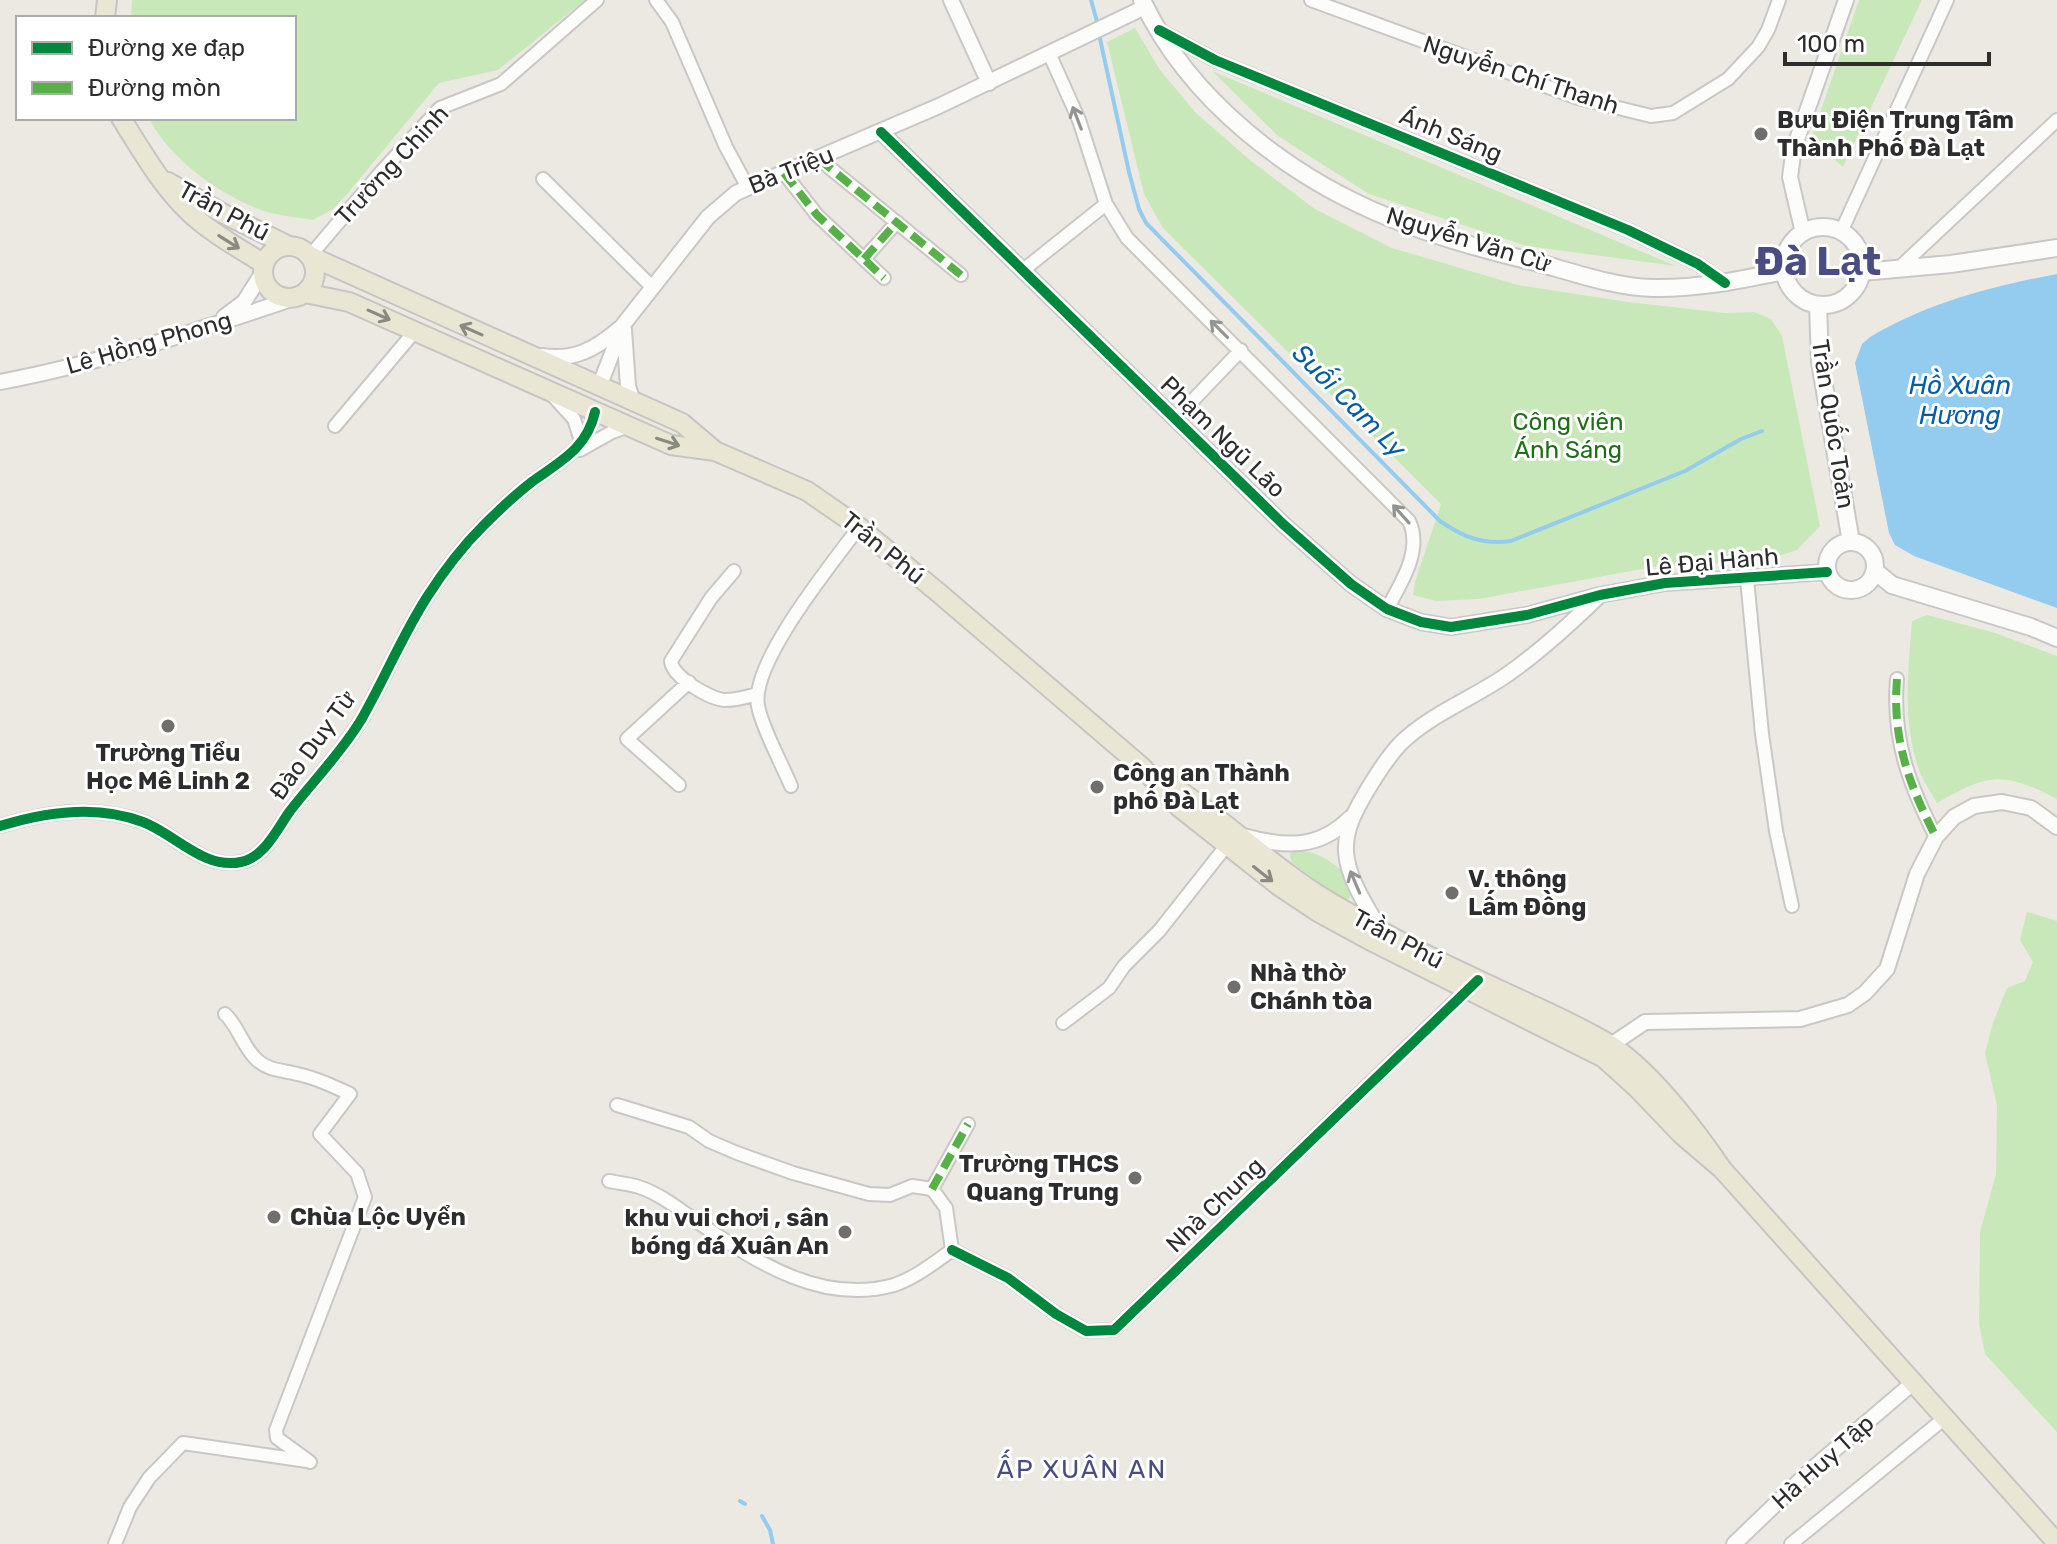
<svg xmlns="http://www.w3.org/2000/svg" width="2057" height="1544" font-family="Rubik,sans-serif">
  <rect width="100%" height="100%" fill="#ece9e2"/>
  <path fill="#c8e8ba" d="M132 0H585L498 70 439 83 347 194 333 209 313 220C297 217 279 216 264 211 221 196 169 159 149 118H294V18H131Z
    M1859 0H1922L1843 167 1811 139Z
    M1135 28 1160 70 1196 113 1251 161 1315 209 1392 248 1518 285 1628 302 1725 313 1754 312 1771 319 1782 336 1820 526 1797 550 1763 561 1664 565 1479 599 1436 601 1413 595 1415 582 1441 504 1163 228 1144 194 1107 42Z
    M1212 71 1676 266 1527 246 1369 194 1278 136Z
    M1927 615 1992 632 2057 656V799C2003 771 1989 773 1937 803 1931 792 1923 781 1919 770 1902 721 1908 671 1912 621Z
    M1294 850C1319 848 1365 877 1346 905H1339L1318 882 1291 862 1290 854Z
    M2027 912 2057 921V1432L1985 1354 1979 1324 1980 1232 1996 1174 1997 1106 1985 1053 1993 1023 2007 988 2025 981 2033 962 2020 940Z"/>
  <path fill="#94ccef" d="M2057 274V608L1914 556 1895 545 1889 533 1855 363 1862 344 1870 337C1930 302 1989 287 2057 274Z"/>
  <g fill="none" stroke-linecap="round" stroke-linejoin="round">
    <path stroke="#94ccef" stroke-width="4" d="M1091 0 1098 25
      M1099 34 1129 172 1139 209 1146 223 1440 521C1463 537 1483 545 1511 541L1685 471 1741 439 1762 431
      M740 1501 745 1504
      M762 1516 770 1530 773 1544"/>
    <g stroke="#c9c8c7" stroke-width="16">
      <path id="minor" d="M656 0 672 22 726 147 747 186
        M1311 0 1578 98 1651 116 1673 113 1728 79 1758 47 1768 30 1779 0
        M1159 30 1215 60 1628 230 1698 264 1725 283
        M1049 53 1079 120 1106 204 1127 238 1409 521C1423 550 1401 583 1387 609
        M819 159 961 275
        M784 173 817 215 884 278
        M543 179 651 286
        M1841 232 1947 0
        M310 256 382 171 440 108 501 84 597 0
        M864 259 897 222
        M1899 268 2057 120
        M1022 271 1106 204
        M554 397 574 419 582 444
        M1175 419 1241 350
        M335 426 415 331
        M580 450 612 432 629 426
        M734 571 711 598 671 661C672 677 710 699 725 700 736 700 747 697 757 694
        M1747 579 1762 734 1776 831 1792 906
        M1897 679C1892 739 1909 785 1936 837
        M679 785 627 739 689 682
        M791 786C782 764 762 728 758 706 750 663 832 564 859 527
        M0 826C45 812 97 804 143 822 175 834 204 870 241 862 265 857 277 829 290 811 314 780 341 753 361 720 384 680 402 636 427 597 443 572 462 547 483 526 499 510 516 494 533 481 561 461 587 448 595 412
        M225 1014C239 1027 242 1046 257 1060 269 1071 283 1070 297 1074 316 1078 333 1086 350 1094L320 1134 357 1173 365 1197 276 1430 277 1438 310 1462
        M1063 1023 1109 988 1124 966 1159 931 1227 845
        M617 1105 689 1127 709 1141 737 1153 793 1173 869 1194 890 1195 912 1186 932 1189 946 1208 952 1250
        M609 1181C619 1183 630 1184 639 1187 663 1195 682 1212 702 1225 758 1263 823 1305 894 1285 915 1278 934 1263 952 1250
        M932 1189 968 1124
        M952 1250 1008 1278 1056 1314 1086 1331 1114 1330 1471 986
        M115 1544 130 1507 149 1478 183 1443 307 1461
        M1791 1544 1946 1417"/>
    </g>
    <g stroke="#c9c8c7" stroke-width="18">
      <path id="tertiary" d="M951 0 989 83
        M881 132 1283 524 1351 584 1387 609 1421 622 1451 627 1527 615 1600 595 1665 583 1827 572
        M1803 233 1790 177 1794 148 1846 0
        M224 317 244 302 263 272
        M624 330 628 386 633 402
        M542 356C574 361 596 349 620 328
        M0 382C101 363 200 330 297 297
        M599 387 623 325 708 217 736 193 939 106 1145 7
        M1243 836C1284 847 1318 850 1350 818
        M1380 930C1367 906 1348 880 1346 852 1345 830 1354 813 1365 794 1375 777 1386 759 1400 744 1430 714 1474 698 1508 674 1541 651 1569 625 1597 598
        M1608 1051 1611 1045 1645 1022 1800 1019 1848 1005 1865 993 1887 969 1917 874 1936 837 1954 817 1974 806 2002 802 2031 808 2057 827
        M1734 1544 1812 1469 1914 1382"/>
    </g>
    <g stroke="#c9c8c7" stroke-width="20">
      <path id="secondary" d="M1142 0C1189 100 1288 176 1388 217 1436 237 1488 251 1539 263 1575 273 1615 287 1652 288 1697 289 1740 280 1784 271
        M1784 266a39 39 0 1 1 78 0a39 39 0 1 1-78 0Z
        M1862 272 1951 264 2057 248
        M1818 305 1820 362 1851 542
        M1827 566a24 24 0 1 1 48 0a24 24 0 1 1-48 0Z
        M1875 571 1892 585 2031 627 2057 638"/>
    </g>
    <g stroke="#c6c5c3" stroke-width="22">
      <path id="primary" d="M105 18 107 0
        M121 118C142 151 162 187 191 214 213 234 239 248 264 264
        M168 182 222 213 289 246
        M263 272a26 26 0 1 1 52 0a26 26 0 1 1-52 0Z
        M310 256 682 423 715 451
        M305 293 349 302 671 445 715 451 807 491 859 527 940 594 1142 767 1179 807 1279 886 1318 912 1375 943 1604 1058 1636 1087 1682 1135 1722 1169
        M1162 779C1220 815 1269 865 1328 901 1380 932 1434 960 1489 985 1529 1004 1571 1021 1609 1044 1651 1071 1694 1128 1722 1169L2057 1543"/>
    </g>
    <use href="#minor" stroke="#fcfcfb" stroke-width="12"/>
    <use href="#tertiary" stroke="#fcfcfb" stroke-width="14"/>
    <use href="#secondary" stroke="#fcfcfb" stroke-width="16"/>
    <use href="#primary" stroke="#e9e6d4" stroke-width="18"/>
    <path stroke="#56b246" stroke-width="8" stroke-dasharray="16 8" stroke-linecap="butt" d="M819 159 961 275
      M784 173 817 215 884 278
      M864 259 897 222
      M1897 679C1892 739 1909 785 1936 837
      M932 1189 968 1124"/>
    <g stroke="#fff" stroke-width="15">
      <path id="cycleway" d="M1159 30 1215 60 1628 230 1698 264 1725 283
        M881 132 1283 524 1351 584 1387 609 1421 622 1451 627 1527 615 1600 595 1665 583 1827 572
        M0 826C45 812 97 804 143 822 175 834 204 870 241 862 265 857 277 829 290 811 314 780 341 753 361 720 384 680 402 636 427 597 443 572 462 547 483 526 499 510 516 494 533 481 561 461 587 448 595 412
        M952 1250 1008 1278 1056 1314 1086 1331 1114 1330 1478 980"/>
    </g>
    <use href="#cycleway" stroke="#00873e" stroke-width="10"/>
  </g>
  <defs><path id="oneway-shaft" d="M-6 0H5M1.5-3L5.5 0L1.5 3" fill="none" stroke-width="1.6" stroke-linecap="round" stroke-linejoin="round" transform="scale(2)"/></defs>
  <g stroke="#949494">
    <use href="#oneway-shaft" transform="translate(1077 118) rotate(-111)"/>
    <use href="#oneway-shaft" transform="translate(1219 329) rotate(-135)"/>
    <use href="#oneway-shaft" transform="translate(1401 514) rotate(-132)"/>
    <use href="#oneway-shaft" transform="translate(1355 882) rotate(-113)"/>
  </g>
  <g stroke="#8b8a80">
    <use href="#oneway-shaft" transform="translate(229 242) rotate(32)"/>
    <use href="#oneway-shaft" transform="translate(379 315) rotate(24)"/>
    <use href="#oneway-shaft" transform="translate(471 330) rotate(-156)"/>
    <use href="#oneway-shaft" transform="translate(668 442) rotate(18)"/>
    <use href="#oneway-shaft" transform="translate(1263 874) rotate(38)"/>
  </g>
  <g fill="#706f6c" stroke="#fff" stroke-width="3">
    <circle cx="1761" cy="134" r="8"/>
    <circle cx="168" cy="726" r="8"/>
    <circle cx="1097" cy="787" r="8"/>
    <circle cx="1452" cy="893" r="8"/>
    <circle cx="1234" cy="987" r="8"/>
    <circle cx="1135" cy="1178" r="8"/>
    <circle cx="274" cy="1217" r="8"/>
    <circle cx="845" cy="1232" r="8"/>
  </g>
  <g text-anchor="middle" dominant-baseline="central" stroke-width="6" stroke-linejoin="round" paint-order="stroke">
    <g font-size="24" fill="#2d2d2d" stroke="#fff">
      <text transform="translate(1521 75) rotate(18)">Nguyễn Chí Thanh</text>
      <text transform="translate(1451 135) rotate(22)">Ánh Sáng</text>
      <text transform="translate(392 165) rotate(-47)">Trường Chinh</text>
      <text transform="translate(791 170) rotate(-22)">Bà Triệu</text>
      <text transform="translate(224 211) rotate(28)">Trần Phú</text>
      <text transform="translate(1469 240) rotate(17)">Nguyễn Văn Cừ</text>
      <text transform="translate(149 343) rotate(-16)">Lê Hồng Phong</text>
      <text transform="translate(1833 424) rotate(81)">Trần Quốc Toản</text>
      <text transform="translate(1223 437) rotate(44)">Phạm Ngũ Lão</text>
      <text transform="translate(883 548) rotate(39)">Trần Phú</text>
      <text transform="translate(1712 562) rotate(-5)">Lê Đại Hành</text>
      <text transform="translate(313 745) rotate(-54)">Đào Duy Từ</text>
      <text transform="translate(1398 939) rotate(28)">Trần Phú</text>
      <text transform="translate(1215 1205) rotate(-44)">Nhà Chung</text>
      <text transform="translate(1823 1462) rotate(-42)">Hà Huy Tập</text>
    </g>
    <g font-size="24" font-weight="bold" fill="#2d2d2d" stroke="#fff" text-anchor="start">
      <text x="1777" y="120">Bưu Điện Trung Tâm<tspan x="1777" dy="28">Thành Phố Đà Lạt</tspan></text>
      <text x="168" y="753" text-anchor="middle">Trường Tiểu<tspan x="168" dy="28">Học Mê Linh 2</tspan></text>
      <text x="1113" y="773">Công an Thành<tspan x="1113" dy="28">phố Đà Lạt</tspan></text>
      <text x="1468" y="879">V. thông<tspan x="1468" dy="28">Lấm Đồng</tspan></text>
      <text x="1250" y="973">Nhà thờ<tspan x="1250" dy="28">Chánh tòa</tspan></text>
      <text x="1119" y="1164" text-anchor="end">Trường THCS<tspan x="1119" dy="28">Quang Trung</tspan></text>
      <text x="290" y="1217">Chùa Lộc Uyển</text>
      <text x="829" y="1218" text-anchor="end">khu vui chơi , sân<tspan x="829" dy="28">bóng đá Xuân An</tspan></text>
    </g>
    <g font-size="24" fill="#1e6f17" stroke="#fff">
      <text x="1568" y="422">Công viên<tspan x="1568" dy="28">Ánh Sáng</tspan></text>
    </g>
    <g font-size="26" font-style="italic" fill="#075ca7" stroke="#fff">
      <text x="1960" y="385">Hồ Xuân<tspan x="1960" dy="30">Hương</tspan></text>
      <text transform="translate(1349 401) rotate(45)">Suối Cam Ly</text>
    </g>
    <g font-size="26" letter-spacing="2" fill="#4a4d81" stroke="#fff">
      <text x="1082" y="1469">ẤP XUÂN AN</text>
    </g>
    <g font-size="40" font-weight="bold" fill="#4a4d81" stroke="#fff">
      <text x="1818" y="261">Đà Lạt</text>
    </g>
  </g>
  <rect x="16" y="16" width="280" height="104" fill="#ffffff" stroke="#ababab" stroke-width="2"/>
  <rect x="32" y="42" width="40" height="12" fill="#00873e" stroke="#ababab" stroke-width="2"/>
  <text x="88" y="56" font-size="24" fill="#2d2d2d">Đường xe đạp</text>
  <rect x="32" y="82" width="40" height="12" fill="#56b246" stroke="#ababab" stroke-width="2"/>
  <text x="88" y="96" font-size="24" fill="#2d2d2d">Đường mòn</text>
  <path d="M1785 52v12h204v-12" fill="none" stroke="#2d2d2d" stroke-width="4"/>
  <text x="1797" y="52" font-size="24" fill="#2d2d2d" stroke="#ffffff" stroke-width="6" paint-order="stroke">100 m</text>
</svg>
